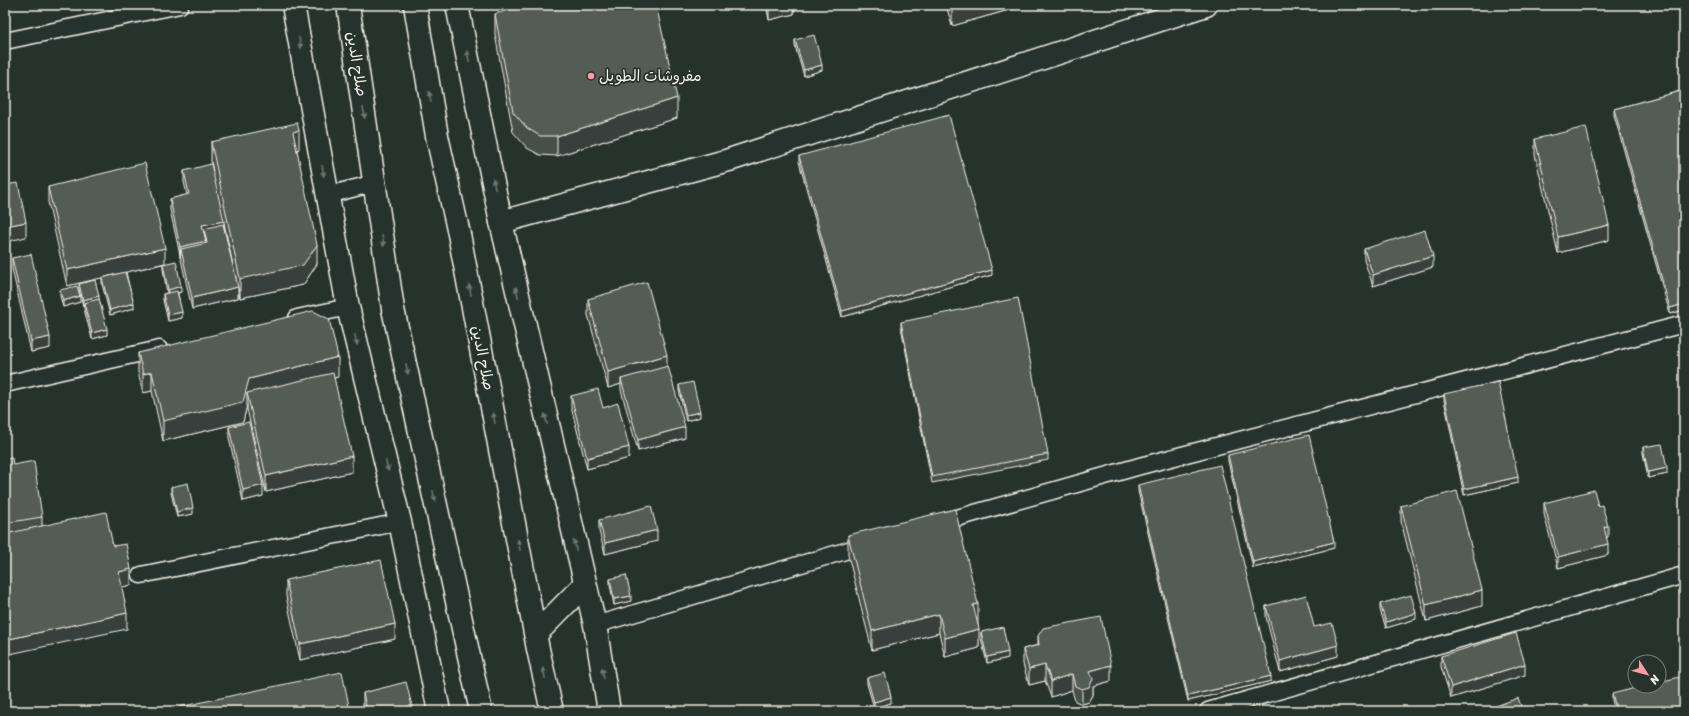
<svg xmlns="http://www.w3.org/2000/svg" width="1689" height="716" font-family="Sriracha,'Playpen Sans Arabic',sans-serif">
  <rect width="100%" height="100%" fill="#26332d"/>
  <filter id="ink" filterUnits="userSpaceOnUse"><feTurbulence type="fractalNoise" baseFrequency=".025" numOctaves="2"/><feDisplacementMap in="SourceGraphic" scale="8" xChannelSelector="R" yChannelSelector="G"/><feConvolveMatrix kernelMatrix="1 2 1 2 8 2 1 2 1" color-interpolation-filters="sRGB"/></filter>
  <g filter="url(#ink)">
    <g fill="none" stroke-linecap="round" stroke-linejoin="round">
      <g stroke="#f4f1e8" stroke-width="19">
        <path id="lane" d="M5 41 180 5
          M328 195 375 183
          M297 318 348 307
          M5 384 159 349
          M936 524 1140 466 1684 324
          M141 575 400 522
          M595 625 869 544
          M1208 711 1684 575"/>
      </g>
      <g stroke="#f4f1e8" stroke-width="25">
        <path id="street" d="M501 222 729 160 1206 5"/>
      </g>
      <g stroke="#f4f1e8" stroke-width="25">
        <path id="secondary" d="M293 5 348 307 400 522 439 711
          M457 5 501 222 595 625 609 711"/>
      </g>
      <g stroke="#f4f1e8" stroke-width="25">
        <path id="highway" d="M348 5 393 309 481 711
          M415 5 437 136 459 234 538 649 552 711
          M536 634 584 585"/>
      </g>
      <use href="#lane" stroke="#26332d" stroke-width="16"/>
      <use href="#street" stroke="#26332d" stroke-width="22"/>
      <use href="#secondary" stroke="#26332d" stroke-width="22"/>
      <use href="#highway" stroke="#26332d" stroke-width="22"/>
    </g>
    <path fill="#474f49" stroke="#f4f1e8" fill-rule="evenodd" d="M766 5H794V14L769 20Z
      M946 5H1016V8L952 26Z
      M495 14 677 118 557 156 540 155 527 148 513 132 495 34Z
      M795 40 822 70 804 76 795 46Z
      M1684 90V310L1670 314 1614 115V109Z
      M1535 139 1609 240 1558 253 1535 155Z
      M211 142 299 149 297 150 317 264 303 285 240 298 238 288V298L192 309 170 210V199L187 195 184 182V171H213L211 161ZM224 223 236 279 224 227Z
      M799 156 992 275 842 317 799 162Z
      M48 187 165 263 181 292 178 293 182 318 168 321 163 300V294L167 293 163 269V264L126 272 134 308 110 315 102 284V278L104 277 67 286 48 202Z
      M1364 249 1433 267 1373 286 1364 260Z
      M12 258 50 348 31 352 12 269Z
      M79 284 99 299 107 335 92 339 84 309V305L83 306 79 290Z
      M60 290 80 302 63 307 60 296Z
      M588 299 667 366 685 438 638 451 621 390V384L608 388 588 315Z
      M901 322 1048 454V460L932 483 901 327Z
      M138 353 338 377 334 378 352 472 266 492 247 409V405L243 422 163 441 152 391 143 393 138 372Z
      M679 385 700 417 686 421 679 391Z
      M1444 394 1518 483 1464 495 1444 400Z
      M571 396 603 408 629 458 587 469 571 407Z
      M229 427 263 496 243 501 229 438Z
      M1643 447 1667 474 1648 478 1643 453Z
      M1228 455 1334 548 1253 568 1228 461Z
      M5 459 13 465 42 517V526L113 546 131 585 122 587 127 629 12 533 5 534Z
      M1138 485 1271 681 1188 701 1138 491Z
      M171 487 193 514 177 517 171 493Z
      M1544 503 1608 537H1606L1608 555 1558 568 1544 514Z
      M1401 506 1482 606 1426 621 1401 521Z
      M599 520 657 541 605 554 599 531Z
      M848 535 978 624 979 648 945 657 939 633 872 650 848 555Z
      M610 579 631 601 614 605 610 585Z
      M286 580 395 639 300 660 286 596Z
      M1380 604 1416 619 1386 628 1380 610Z
      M1266 606 1314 627 1338 656 1280 672 1266 617Z
      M981 632 1008 658 987 663 981 638Z
      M1038 636 1111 681 1093 686V695L1089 702 1082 704 1075 701 1072 690 1051 697 1045 681 1029 685 1023 664V649L1038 645Z
      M1441 656 1525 675 1451 698 1441 667Z
      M867 678 891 703 874 708 867 684Z
      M363 693 413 710 420 711H363Z
      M1612 694 1684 711H1615L1612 700Z"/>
    <path fill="#39403c" stroke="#f4f1e8" d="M784 5H794V14L769 20V9Z
      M956 5H1016V8L952 26V6Z
      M1018 5H1028L1018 8Z
      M822 65V70L804 76V70Z
      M677 98V118L557 156V136Z
      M299 130V149L293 151V132Z
      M224 221V232L204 229V236L202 225Z
      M26 222V237L5 242V226Z
      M1609 225V240L1558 253V237Z
      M206 241V252L181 249 180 258V247Z
      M317 245V264L303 285 240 298V279Z
      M165 248V263L67 286V270Z
      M1433 256V267L1373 286V275Z
      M992 270V275L842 317V311Z
      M181 286V292L168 295V290Z
      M238 287V298L192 309V298Z
      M80 296V302L63 307V301Z
      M99 296V301L84 303V305L83 306V300Z
      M134 303V308L110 315V310Z
      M1684 304V310L1670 314V308Z
      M182 312V318L168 321V315Z
      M107 329V335L92 339V333Z
      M50 337V348L31 352V341Z
      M667 355V371L621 379V384L608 388V372Z
      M338 357V377L249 398 247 393V405L243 422 163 441V421L249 379Z
      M152 372V391L143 393V374Z
      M700 412V417L686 421V415Z
      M685 427V438L638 451V440Z
      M629 447V458L587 469V458Z
      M352 456V472L266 492V476Z
      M1667 468V474L1648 478V472Z
      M1518 477V483L1464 495V489Z
      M263 485V496L243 501V490Z
      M193 508V514L177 517V512Z
      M1608 526V537L1604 538V527Z
      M657 530V541L605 554V543Z
      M1334 542V548L1253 568V562Z
      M1608 544V555L1558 568V557Z
      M131 569V585L119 588V572Z
      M1482 590V606L1426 621V605Z
      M631 596V601L614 605V599Z
      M978 604V624L973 625V605Z
      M127 613V629L5 655V640Z
      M1416 613V619L1386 628V622Z
      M939 614V633L872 650V631Z
      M395 624V639L300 660V644Z
      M979 629V648L945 657V638Z
      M1338 645V656L1280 672V661Z
      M1008 652V658L987 663V657Z
      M1525 664V675L1451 698V687Z
      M1045 665V681L1029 685V669Z
      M1111 665V681L1093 686V695L1089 702 1082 704V689L1090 671Z
      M1072 674V690L1051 697V681Z
      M1271 676V681L1188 701V696Z
      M891 697V703L874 708V702Z"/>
    <path fill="#525c55" stroke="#f4f1e8" d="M525 5H656L677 98 557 136H540L527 128 513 112 495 14Z
      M768 5H784L769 9Z
      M814 35 822 65 804 70 795 40Z
      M1684 90V304L1670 308 1614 109Z
      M949 115 992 270 842 311 799 156Z
      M297 123 299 130 293 132 317 245 303 265 240 279 211 142Z
      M1586 127 1609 225 1558 237 1535 139Z
      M145 163 165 248 67 270 48 187Z
      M211 164 224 221 202 225 206 241 180 247 170 199 189 194 184 171Z
      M18 183 26 222 5 226V185Z
      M223 224 238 287 192 298 181 249 207 243 204 229Z
      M1425 230 1433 256 1373 275 1364 249Z
      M31 254 50 337 31 341 12 258Z
      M176 261 181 286 168 290 163 264Z
      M125 272 134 303 110 310 102 278Z
      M95 280 99 296 83 300 79 284Z
      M647 282 667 355 608 372 588 299Z
      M77 286 80 296 63 301 60 290Z
      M177 291 182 312 168 315 163 294Z
      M1018 298 1048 454 932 477 901 322Z
      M99 299 107 329 92 333 84 303Z
      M313 311 329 319 338 357 249 379 243 402 163 421 152 372 143 374 138 353Z
      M668 366 685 427 638 440 621 379Z
      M333 373 352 456 266 476 247 393Z
      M693 382 700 412 686 415 679 385Z
      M1498 382 1518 477 1464 489 1444 394Z
      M598 389 603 408 618 403 629 447 587 458 571 396Z
      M249 422 263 485 243 490 229 427Z
      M1309 435 1334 542 1253 562 1228 455Z
      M1662 444 1667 468 1648 472 1643 447Z
      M12 458 13 465 34 461 42 517 5 523V459Z
      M1220 465 1271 676 1188 696 1138 485Z
      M188 483 193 508 177 512 171 487Z
      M1594 490 1598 506 1602 505 1608 526 1604 527 1608 544 1558 557 1544 503Z
      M1457 491 1482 590 1426 605 1401 506Z
      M651 506 657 530 605 543 599 520Z
      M955 509 978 604 973 605 979 629 945 638 939 614 872 631 848 535Z
      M106 512 113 546 126 544 131 569 119 572 127 613 5 640V534Z
      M381 560 395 624 300 644 286 580Z
      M626 575 631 596 614 599 610 579Z
      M1306 595 1314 627 1332 623 1338 645 1280 661 1266 606Z
      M1411 595 1416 613 1386 622 1380 604Z
      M1101 617 1111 665 1090 671 1093 679 1089 687 1082 689 1075 686 1072 674 1051 681 1045 665 1029 669 1023 649 1039 645 1038 636 1043 628Z
      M1003 627 1008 652 987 657 981 632Z
      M1516 633 1525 664 1451 687 1441 656Z
      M342 672 350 711H180L179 707Z
      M885 673 891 697 874 702 867 678Z
      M1684 676V711H1617L1612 694 1643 686H1659V682Z
      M406 682 413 710 419 708 420 711H367L363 693Z
      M1518 698 1523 711H1498L1496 706Z"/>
    <defs><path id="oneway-solid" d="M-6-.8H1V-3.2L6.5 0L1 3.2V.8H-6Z"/></defs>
    <g fill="#6e766e">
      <use href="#oneway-solid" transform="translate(300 43) rotate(80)"/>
      <use href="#oneway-solid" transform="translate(468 56) rotate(-102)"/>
      <use href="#oneway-solid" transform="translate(430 97) rotate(-100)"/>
      <use href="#oneway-solid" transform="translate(364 113) rotate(81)"/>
      <use href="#oneway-solid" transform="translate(323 171) rotate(80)"/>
      <use href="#oneway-solid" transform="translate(494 184) rotate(-102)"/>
      <use href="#oneway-solid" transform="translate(383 241) rotate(81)"/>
      <use href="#oneway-solid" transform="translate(470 290) rotate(-101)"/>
      <use href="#oneway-solid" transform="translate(517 292) rotate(-103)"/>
      <use href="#oneway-solid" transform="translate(356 340) rotate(76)"/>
      <use href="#oneway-solid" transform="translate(407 369) rotate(78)"/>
      <use href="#oneway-solid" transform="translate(494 418) rotate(-101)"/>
      <use href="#oneway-solid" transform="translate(546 419) rotate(-103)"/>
      <use href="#oneway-solid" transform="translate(387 466) rotate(76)"/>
      <use href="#oneway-solid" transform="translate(434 496) rotate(78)"/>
      <use href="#oneway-solid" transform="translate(519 545) rotate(-101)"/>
      <use href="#oneway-solid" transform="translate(575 545) rotate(-103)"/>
      <use href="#oneway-solid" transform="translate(544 673) rotate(-103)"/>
      <use href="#oneway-solid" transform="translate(603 673) rotate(-99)"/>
    </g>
  </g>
  <circle fill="#ff9aa2" stroke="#26332d" stroke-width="1.5" cx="591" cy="76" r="4"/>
  <g text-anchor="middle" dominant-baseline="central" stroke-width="3.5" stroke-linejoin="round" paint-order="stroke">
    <g font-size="15" fill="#f4f1e8" stroke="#26332d">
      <text transform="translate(357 64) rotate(81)">صلاح الدين</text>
      <text transform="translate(483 358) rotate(79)">صلاح الدين</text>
    </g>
    <g font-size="15" fill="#f4f1e8" stroke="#26332d" text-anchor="start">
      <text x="599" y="76">مفروشات الطويل</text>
    </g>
  </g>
  <rect width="1689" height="716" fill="none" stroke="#26332d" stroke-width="20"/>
  <rect x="10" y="10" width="1669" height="696" fill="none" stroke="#f4f1e8" stroke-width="1.5" filter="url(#ink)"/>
  <g transform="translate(1647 674) rotate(126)"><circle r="19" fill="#26332d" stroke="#787f78"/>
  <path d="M0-3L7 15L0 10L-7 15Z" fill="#ff9aa2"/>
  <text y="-6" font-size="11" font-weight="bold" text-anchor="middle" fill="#f4f1e8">N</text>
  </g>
</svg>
